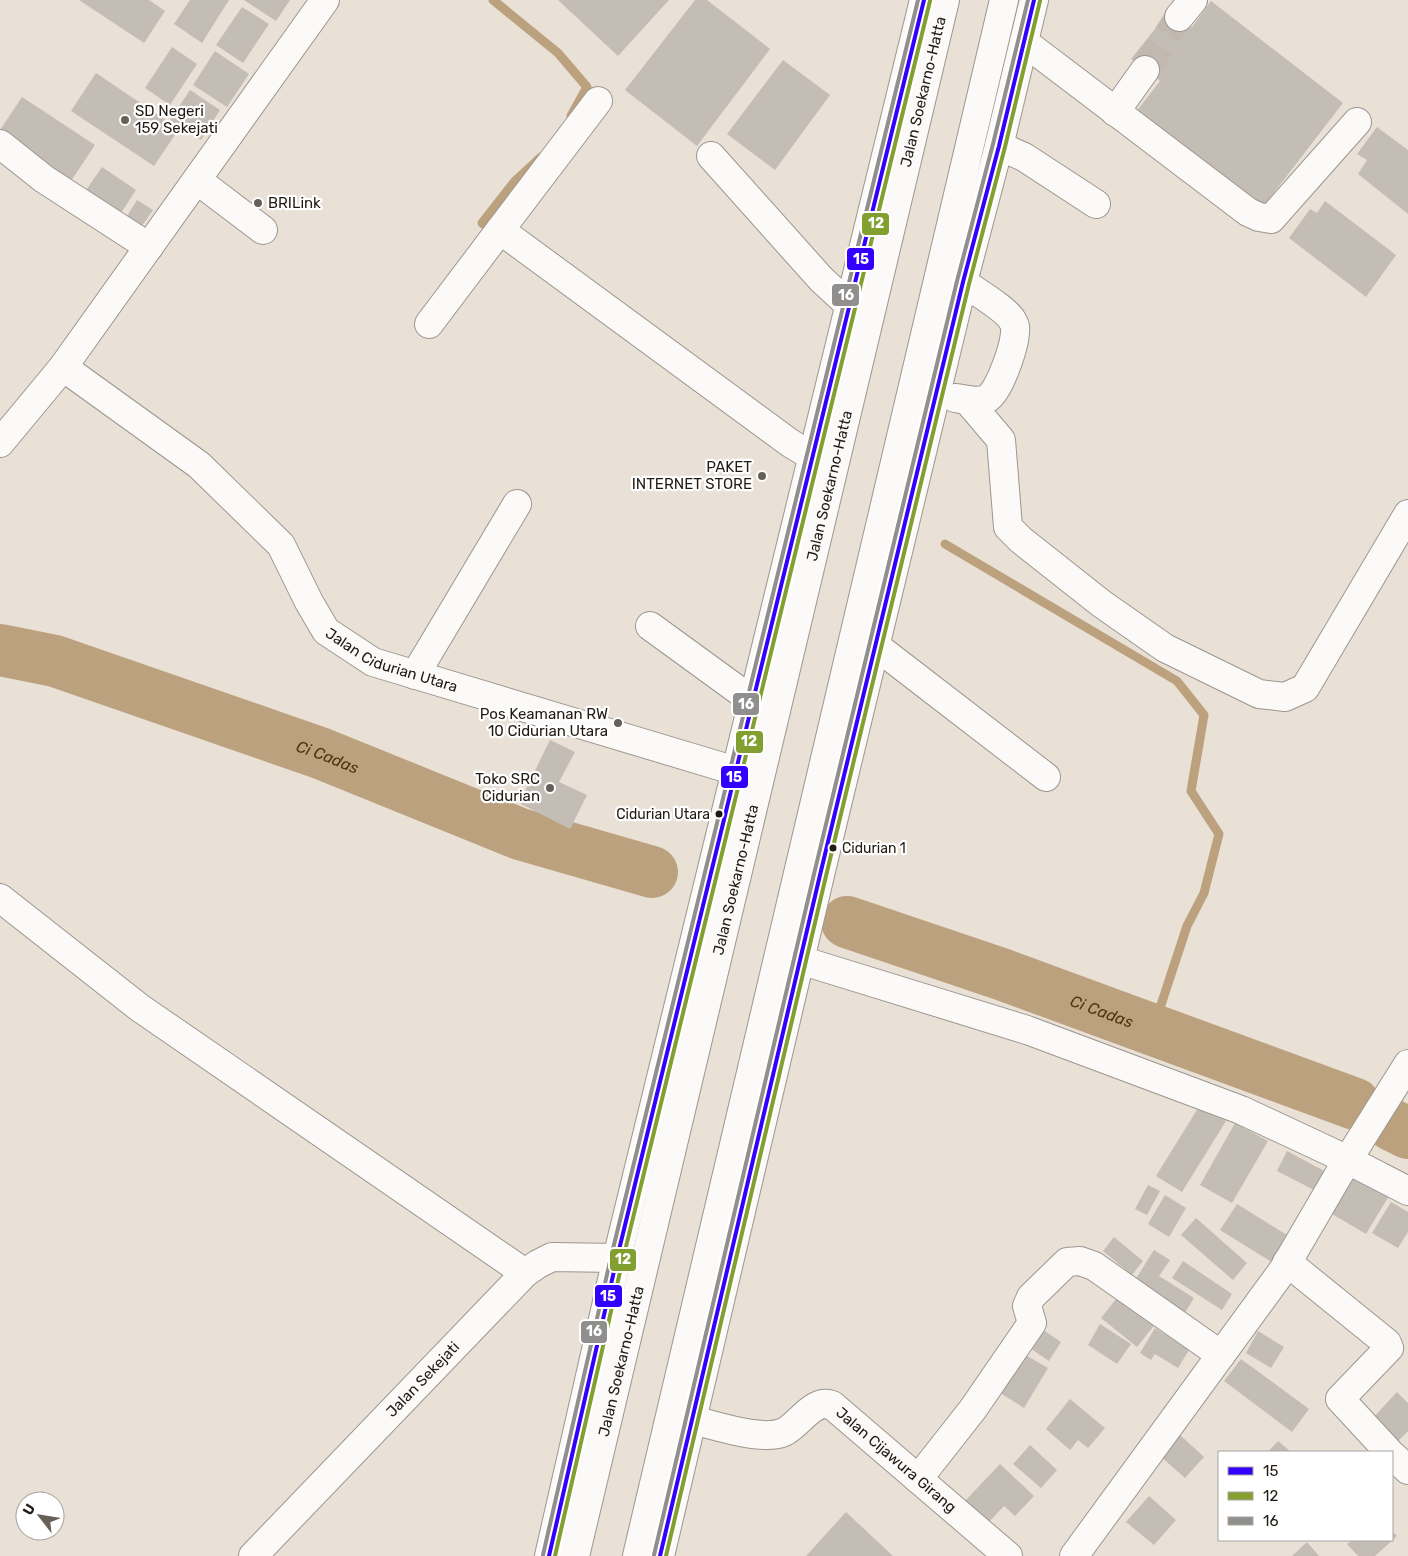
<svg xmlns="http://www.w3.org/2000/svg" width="1408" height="1556" font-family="Rubik,sans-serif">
  <rect width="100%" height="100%" fill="#e9e0d6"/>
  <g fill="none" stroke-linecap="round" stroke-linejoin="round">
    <path stroke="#bca17e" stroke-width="9" d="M493 0 558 53 587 87 571 116
      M495 232 482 223 515 181 541 157
      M945 544 1177 681 1204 715 1191 791 1219 834 1204 893 1187 926 1153 1029"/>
    <g stroke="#bca17e" stroke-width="52">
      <path id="s1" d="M0 650 55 661 320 753 520 834 652 872"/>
      <path id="s2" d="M847 922 1001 974 1355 1104"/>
      <path d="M1392 1125 1408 1133"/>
    </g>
  </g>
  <path fill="#c4bdb6" d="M79 0H149L165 11 144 43Z
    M190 0H229L202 43 174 24Z
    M244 0H290L276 21Z
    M558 0H669L618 56Z
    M695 0H707L770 49 697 146 625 90Z
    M1211 1 1343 103 1262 208 1132 117 1160 81 1131 59 1170 10 1192 27Z
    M242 7 269 24 243 63 216 45Z
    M172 47 197 64 170 105 145 88Z
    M215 51 249 74 227 107 193 85Z
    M783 60 830 95 775 170 727 134Z
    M96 73 179 129 154 166 71 111Z
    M190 90 220 110 201 140 170 120Z
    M22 97 95 145 69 184 0 138V130Z
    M1377 127 1408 150V214L1358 174 1367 160 1357 154Z
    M102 167 136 190 117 219 82 196Z
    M137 200 153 210 137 233 122 224Z
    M1325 201 1396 255 1366 297 1289 238 1310 209 1317 213Z
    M550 740 575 752 559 782 587 795 570 829 519 803Z
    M1200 1105 1226 1121 1182 1192 1156 1176Z
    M1235 1123 1268 1141 1232 1203 1200 1185Z
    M1287 1151 1328 1173 1318 1192 1277 1171Z
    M1350 1173 1389 1196 1366 1234 1327 1211Z
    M1148 1185 1160 1191 1147 1215 1135 1209Z
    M1165 1195 1186 1208 1169 1237 1148 1224Z
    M1391 1202 1408 1212V1232L1398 1248 1372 1233Z
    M1237 1204 1295 1240 1278 1266 1220 1230Z
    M1196 1218 1247 1263 1233 1280 1181 1235Z
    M1114 1237 1143 1261 1132 1275 1103 1251Z
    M1154 1250 1170 1260 1159 1276 1194 1298 1181 1319 1130 1288Z
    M1183 1261 1232 1294 1222 1310 1172 1278Z
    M1120 1294 1156 1323 1137 1347 1101 1318Z
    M1100 1324 1131 1344 1117 1364 1088 1345Z
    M1036 1325 1061 1342 1049 1361 1024 1344Z
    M1155 1328 1189 1350 1178 1368 1155 1354 1151 1360 1140 1353Z
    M1258 1331 1284 1347 1271 1368 1246 1353Z
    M1017 1350 1048 1368 1024 1408 994 1389Z
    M1241 1359 1309 1409 1292 1432 1224 1381Z
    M1397 1392 1408 1403V1431L1398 1441 1373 1418Z
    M1070 1399 1105 1428 1088 1448 1078 1440 1070 1450 1046 1429Z
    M1179 1434 1204 1457 1185 1478 1160 1456Z
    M1278 1441 1291 1452H1268Z
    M1030 1445 1057 1470 1041 1488 1013 1464Z
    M1000 1464 1034 1496 1015 1516 1004 1506 988 1523 965 1501Z
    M1149 1496 1176 1520 1154 1545 1126 1522Z
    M846 1512 893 1556H806Z
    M1392 1531 1397 1536 1375 1556H1358L1347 1544 1352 1540H1392Z
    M1307 1542 1319 1556H1292Z"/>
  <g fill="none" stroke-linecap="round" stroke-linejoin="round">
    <path stroke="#c1b9af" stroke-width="28" stroke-dasharray="28 14" stroke-linecap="butt" d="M1145 70 1179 17"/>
    <g stroke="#9c968e" stroke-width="30">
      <g id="minor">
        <path d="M1179 17 1193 0"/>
        <path d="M1024 42 1248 212 1259 217 1271 219 1357 122"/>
        <path d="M598 101 500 230 790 443 813 457"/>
        <path d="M1115 112 1145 70"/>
        <path d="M0 144 44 179 149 247"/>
        <path d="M999 146 1024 157 1096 204"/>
        <path d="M711 156 821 279 850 306"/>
        <path d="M197 180 263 230"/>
        <path d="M429 324 500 230"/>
        <path id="s3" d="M63 367 199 465 281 545 309 602 326 631 373 662 736 771"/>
        <path d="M955 398C966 399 978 404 988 398 1000 390 1015 345 1015 331 1016 327 1014 323 1012 320 1006 309 975 291 963 282"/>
        <path d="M967 400 1001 440 1008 527 1021 540 1102 604 1165 648 1259 694 1285 697 1305 688 1408 514"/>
        <path d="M0 443 63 367 325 0"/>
        <path d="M650 626 753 701"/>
        <path d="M876 646 1046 777"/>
        <path d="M415 675 517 504"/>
        <path d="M0 898 140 1008 525 1273"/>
        <path d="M800 960 1027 1030 1241 1110 1348 1160 1408 1191"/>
        <path d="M1287 1262 1387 1343 1389 1348 1340 1399 1389 1452"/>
        <path id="s4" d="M692 1420C715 1425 762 1442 784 1432 799 1425 813 1398 832 1405L1008 1556"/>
        <path d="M1392 1455 1408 1470"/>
        <path d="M918 1479 973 1409 1032 1323 1027 1306 1031 1297 1067 1262 1080 1261 1094 1266 1221 1355"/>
        <path id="s5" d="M253 1556 525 1273 538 1264 552 1257 617 1258"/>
        <path d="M1074 1556 1283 1270 1339 1174 1408 1064"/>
      </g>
    </g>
    <g stroke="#9c968e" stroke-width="30">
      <path id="major" d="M549 1556 617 1258 924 0
        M660 1556 820 875 963 282 999 146 1034 0"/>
    </g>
    <g stroke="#9c968e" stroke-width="30">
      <g id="highway">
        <path id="s6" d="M575 1556 945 0"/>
        <path d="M637 1556 1004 0"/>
      </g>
    </g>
    <use href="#minor" stroke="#fcfaf9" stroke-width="28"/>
    <use href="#major" stroke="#fcfaf9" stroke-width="28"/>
    <use href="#highway" stroke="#fcfaf9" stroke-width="28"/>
    <g stroke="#fff" stroke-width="8">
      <path id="bus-1" d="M549 1556 617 1258 924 0
        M660 1556 820 875 963 282 999 146 1034 0"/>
    </g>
    <g stroke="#fff" stroke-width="8">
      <path id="bus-2" d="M555 1556 623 1259 930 1
        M666 1556 826 876 969 284 1005 147 1040 1"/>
    </g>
    <g stroke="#fff" stroke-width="8">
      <path id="bus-3" d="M543 1555 611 1257 918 0
        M654 1555 814 874 957 281 993 144 1028 0"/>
    </g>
    <use href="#bus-1" stroke="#30f" stroke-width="4"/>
    <use href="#bus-2" stroke="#82a030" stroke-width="4"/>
    <use href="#bus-3" stroke="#918f8d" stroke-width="4"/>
  </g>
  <g fill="#666058" stroke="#fff" stroke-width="2">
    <circle cx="125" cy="120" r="5"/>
    <circle cx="258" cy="203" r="5"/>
    <circle cx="762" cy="476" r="5"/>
    <circle cx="618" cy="723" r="5"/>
    <circle cx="550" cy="788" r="5"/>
  </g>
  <g fill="#201b14" stroke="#fff" stroke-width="2">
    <circle cx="719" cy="814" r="4.5"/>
    <circle cx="833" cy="848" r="4.5"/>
  </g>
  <g text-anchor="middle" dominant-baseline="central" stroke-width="4.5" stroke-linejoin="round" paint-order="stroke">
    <g font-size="14" fill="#201b14" stroke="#fff" text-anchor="end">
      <text x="710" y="814">Cidurian Utara</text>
      <text x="842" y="848" text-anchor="start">Cidurian 1</text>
    </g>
    <g font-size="15" fill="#201b14" stroke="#fff">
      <text stroke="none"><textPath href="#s6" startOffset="1505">Jalan Soekarno-Hatta</textPath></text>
      <text stroke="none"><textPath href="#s6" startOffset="1100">Jalan Soekarno-Hatta</textPath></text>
      <text stroke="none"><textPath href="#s3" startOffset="452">Jalan Cidurian Utara</textPath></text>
      <text stroke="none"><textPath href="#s6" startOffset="695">Jalan Soekarno-Hatta</textPath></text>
      <text stroke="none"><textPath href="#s6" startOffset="200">Jalan Soekarno-Hatta</textPath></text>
      <text stroke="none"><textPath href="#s5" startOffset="245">Jalan Sekejati</textPath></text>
      <text stroke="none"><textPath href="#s4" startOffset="236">Jalan Cijawura Girang</textPath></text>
    </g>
    <g font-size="15" fill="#201b14" stroke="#fff" text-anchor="end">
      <text x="135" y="111" text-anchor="start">SD Negeri<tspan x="135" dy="17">159 Sekejati</tspan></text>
      <text x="268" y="203" text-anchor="start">BRILink</text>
      <text x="752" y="467">PAKET<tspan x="752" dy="17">INTERNET STORE</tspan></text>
      <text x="608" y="714">Pos Keamanan RW<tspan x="608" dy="17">10 Cidurian Utara</tspan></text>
      <text x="540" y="779">Toko SRC<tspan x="540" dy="17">Cidurian</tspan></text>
    </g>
    <g font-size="16" font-style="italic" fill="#4f3610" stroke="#fff">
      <text stroke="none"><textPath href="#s1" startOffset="345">Ci Cadas</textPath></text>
      <text stroke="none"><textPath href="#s2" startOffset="270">Ci Cadas</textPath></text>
    </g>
  </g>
  <g stroke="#fff" stroke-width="2">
    <rect x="861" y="212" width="29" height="24" rx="5" fill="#82a030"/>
    <rect x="846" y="247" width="29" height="24" rx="5" fill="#30f"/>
    <rect x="831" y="283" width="29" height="24" rx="5" fill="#918f8d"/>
    <rect x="732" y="692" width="28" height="24" rx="5" fill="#918f8d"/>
    <rect x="735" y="730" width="29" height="24" rx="5" fill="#82a030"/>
    <rect x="720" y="765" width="29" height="24" rx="5" fill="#30f"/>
    <rect x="609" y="1248" width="28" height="24" rx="5" fill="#82a030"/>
    <rect x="594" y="1284" width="29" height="24" rx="5" fill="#30f"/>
    <rect x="580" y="1320" width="28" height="24" rx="5" fill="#918f8d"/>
  </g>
  <g font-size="14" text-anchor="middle" font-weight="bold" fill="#fff">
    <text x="876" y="228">12</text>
    <text x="861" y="264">15</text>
    <text x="846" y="300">16</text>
    <text x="746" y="709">16</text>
    <text x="749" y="746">12</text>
    <text x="734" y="782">15</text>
    <text x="623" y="1264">12</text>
    <text x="608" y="1301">15</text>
    <text x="594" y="1336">16</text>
  </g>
  <rect x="1218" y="1451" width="175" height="90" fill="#ffffff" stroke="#a6a4a1"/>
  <rect x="1228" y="1467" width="25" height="8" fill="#3300ff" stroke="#a6a4a1"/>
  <text x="1263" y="1476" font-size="15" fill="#201b14">15</text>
  <rect x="1228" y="1492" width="25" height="8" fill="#82a030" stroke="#a6a4a1"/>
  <text x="1263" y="1501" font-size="15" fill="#201b14">12</text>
  <rect x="1228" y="1517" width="25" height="8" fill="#918f8d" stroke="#a6a4a1"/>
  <text x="1263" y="1526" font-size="15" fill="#201b14">16</text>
  <g transform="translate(40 1516) rotate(301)"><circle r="24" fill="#ffffff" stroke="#a6a4a1"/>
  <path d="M0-4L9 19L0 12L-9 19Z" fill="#666058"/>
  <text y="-8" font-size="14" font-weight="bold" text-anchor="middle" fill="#201b14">U</text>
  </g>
</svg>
